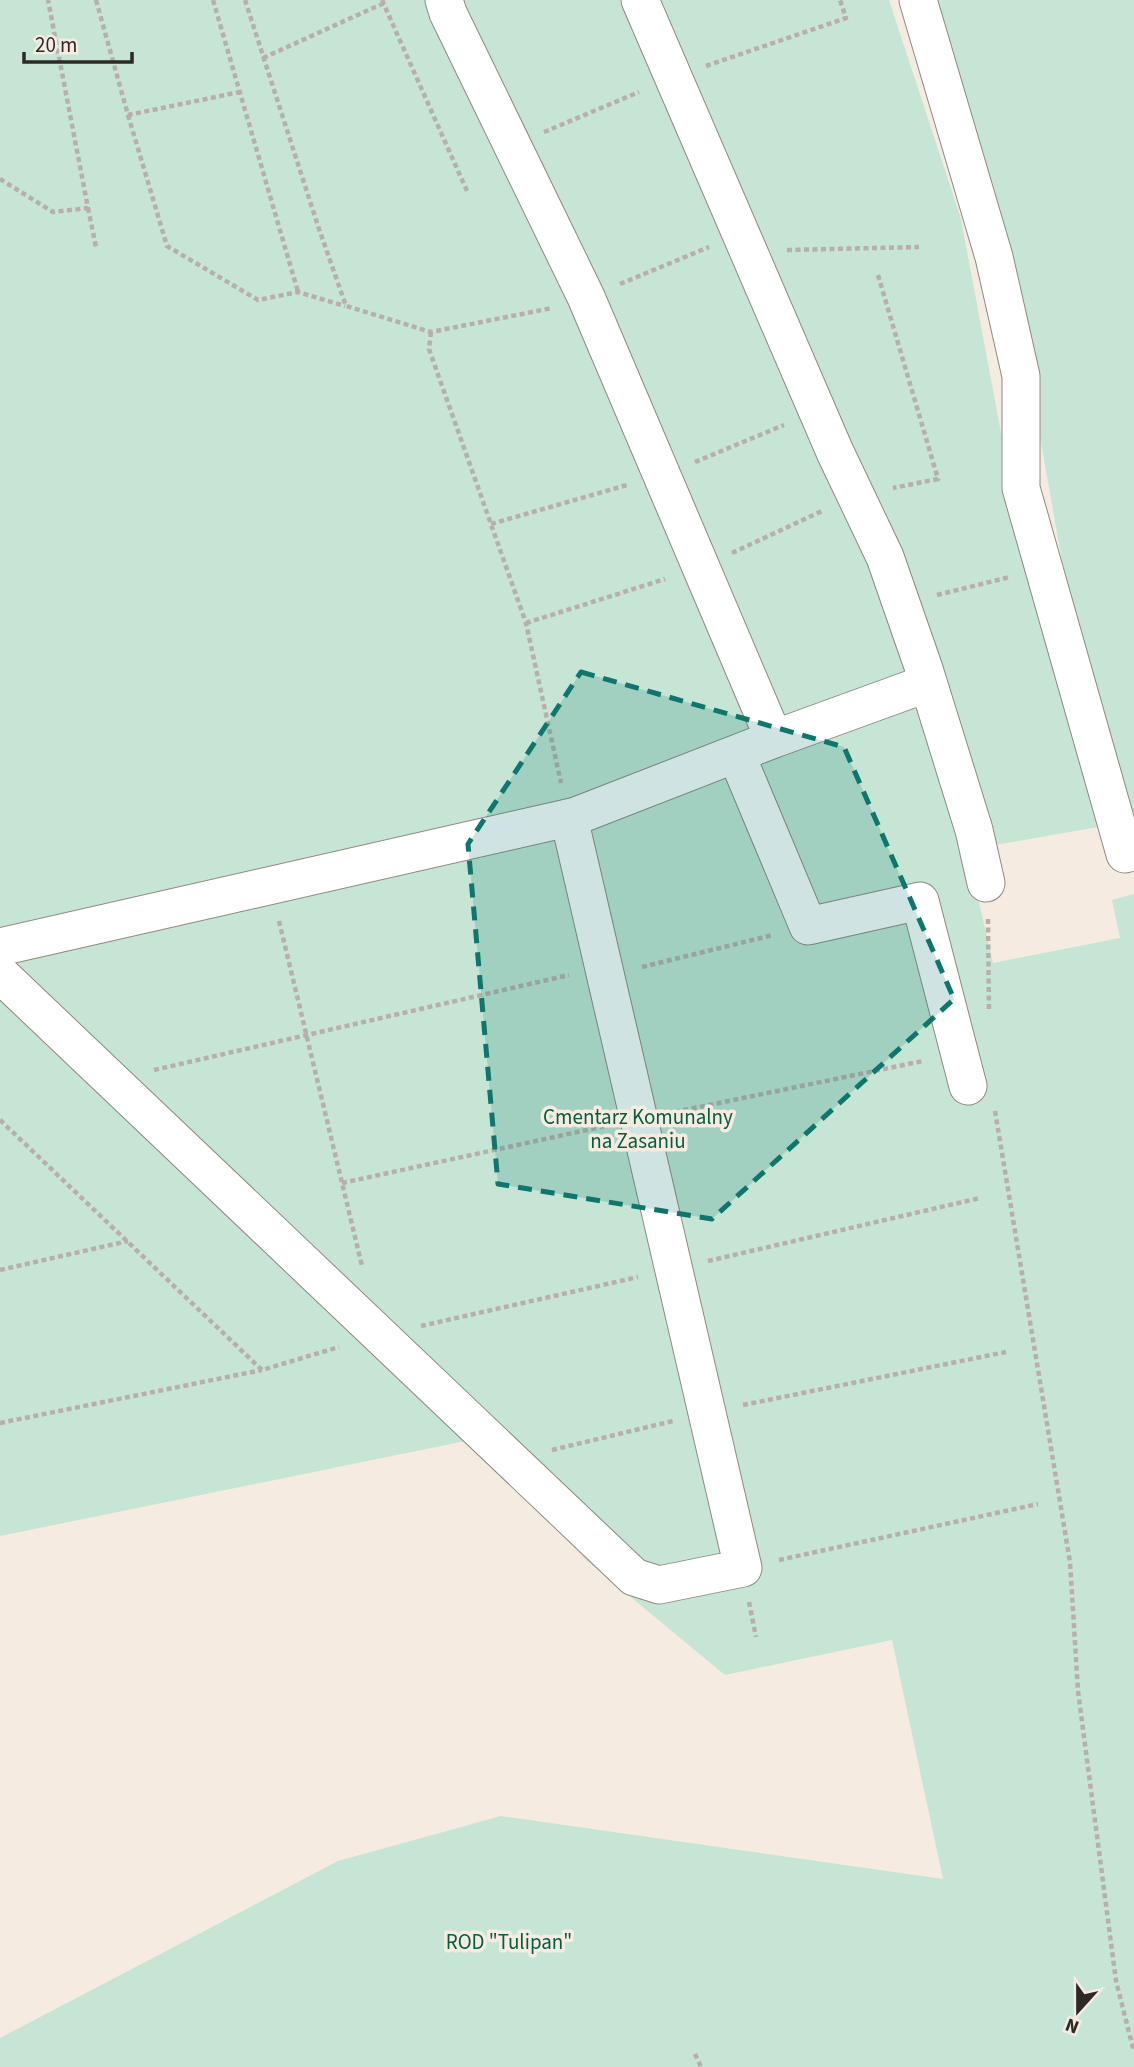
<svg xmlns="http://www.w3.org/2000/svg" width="1134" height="2067" font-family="'Source Sans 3',sans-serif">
  <rect width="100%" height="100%" fill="#f5ebe1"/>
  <path fill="#c6e5d5" d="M0 0H889L961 219 1008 470 1047 614 1098 827 967 850 993 963 1120 938 1112 900 1134 894V2067H0V2038L338 1861 501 1816 943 1879 892 1640 725 1675 586 1560 475 1439 0 1536Z
    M935 0H1134V831L1068 595 1039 431Z"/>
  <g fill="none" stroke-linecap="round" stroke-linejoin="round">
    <g stroke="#91887f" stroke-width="39">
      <path id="minor" d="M444 0 448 13 586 297 774 739 928 683
        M640 0 835 452 885 557 924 669 974 830 986 883
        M918 0 994 257 1021 376V488L1125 854
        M736 754 808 926 920 901 968 1086
        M0 947 576 816 774 739
        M0 974 634 1577 659 1585 743 1568 569 818"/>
    </g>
    <path stroke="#b8afa8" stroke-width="4.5" stroke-dasharray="5 3.5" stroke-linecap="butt" d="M96 0 128 115 240 92
      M213 0 298 292
      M245 0 318 226 346 306 431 332 552 308
      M382 0 467 191
      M263 58 384 3
      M706 66 846 18 840 0
      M128 115 167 246 258 300 298 292 345 306
      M544 132 639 92
      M0 179 53 212 88 208 48 0
      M88 208 96 247
      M787 250 919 247
      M878 275 938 479 893 488
      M620 284 709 247
      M431 332 429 349 526 623 561 783
      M695 462 784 425
      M491 524 627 485
      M732 553 822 511
      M937 595 1010 577
      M526 623 665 579
      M988 919 989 1011
      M279 921 362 1266
      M642 967 773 935
      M154 1070 569 975
      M995 1111 1070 1562 1078 1691 1116 1981 1134 2052
      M675 1112 923 1061
      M0 1120 262 1370 339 1347
      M342 1183 605 1126
      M708 1261 980 1198
      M0 1270 128 1241
      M421 1326 638 1277
      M743 1405 1006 1352
      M0 1423 262 1370
      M552 1450 673 1421
      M779 1560 1038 1504
      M749 1602 756 1637
      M695 2054 701 2067"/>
    <use href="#minor" stroke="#fff" stroke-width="37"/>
  </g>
  <path fill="#0f766e" fill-opacity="0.2" stroke="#0f766e" stroke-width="5" stroke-dasharray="14 9" stroke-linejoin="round" d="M581 672 844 747 954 999 712 1219 498 1184 468 844Z"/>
  <g text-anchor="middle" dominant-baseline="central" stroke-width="7" stroke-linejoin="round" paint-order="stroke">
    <g font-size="21" fill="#045d40" stroke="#f5ebe1">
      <text x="638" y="1117">Cmentarz Komunalny<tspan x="638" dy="24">na Zasaniu</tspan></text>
      <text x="509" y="1942">ROD "Tulipan"</text>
    </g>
  </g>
  <g transform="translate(1078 2011) rotate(201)" stroke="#f5ebe1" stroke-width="5" paint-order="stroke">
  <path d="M0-5L12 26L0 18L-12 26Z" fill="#2d2926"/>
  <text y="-10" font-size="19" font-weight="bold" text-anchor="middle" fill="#2d2926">N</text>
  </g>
  <path d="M24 52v10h108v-10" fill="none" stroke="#2d2926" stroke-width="3.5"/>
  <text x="35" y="52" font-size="21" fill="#2d2926" stroke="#f5ebe1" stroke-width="5" paint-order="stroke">20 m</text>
</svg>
